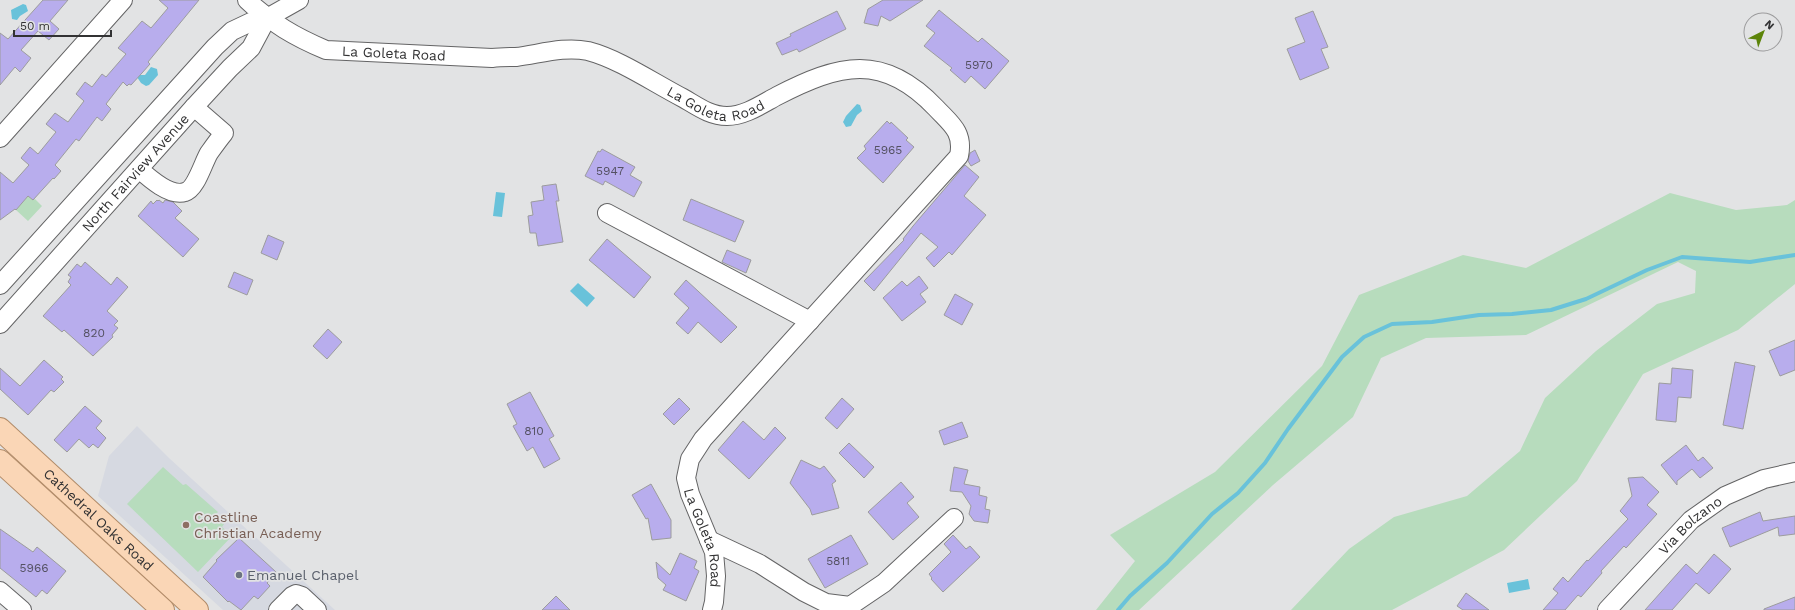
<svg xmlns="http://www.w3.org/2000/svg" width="1795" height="610" font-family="'Work Sans',sans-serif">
  <rect width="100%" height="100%" fill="#e2e3e4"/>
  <path fill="#d6d9e1" d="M137 426 169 458 335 610H223L98 496 109 456Z"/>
  <path fill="#b7dcbd" d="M1670 193 1736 210 1787 205 1795 200V284L1738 330 1643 374 1577 481 1504 550 1392 610H1291L1349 549 1394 517 1467 496 1520 451 1545 398 1596 351 1657 304 1695 293 1696 271 1678 262 1526 335 1426 338 1381 358 1353 417 1273 485 1139 610H1096L1135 561 1110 535 1215 472 1322 366 1359 295 1463 255 1526 268Z
    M28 196 33 200 35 199 42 206 28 221 16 210Z
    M163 467 183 485 186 484 218 512 214 516 224 524 222 527 232 536 198 572 127 504Z"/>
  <path fill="#69c2da" d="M23 4 26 5 28 11 20 16 17 20 12 19 11 10Z
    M151 67 157 69 158 75 149 85 146 86 141 83 137 77 139 75H145Z
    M857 104 860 105 862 111 857 115 851 126 846 127 843 122 846 116Z
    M496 192 505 193 502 217 493 216Z
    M578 283 595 298 587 307 570 291Z
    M1528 579 1530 589 1509 593 1507 583Z"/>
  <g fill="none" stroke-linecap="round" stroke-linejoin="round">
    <path stroke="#69c2da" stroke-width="4" d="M1118 610 1130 596 1167 563 1212 514 1238 493 1265 463 1288 429 1342 357 1364 337 1392 324 1432 322 1479 315 1512 314 1551 310 1586 299 1647 270 1682 257 1750 262 1795 255"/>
  </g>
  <path fill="#b8aded" stroke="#9c9c9d" d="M43 0H68L50 21 59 29 49 40 38 31 21 50 31 58 20 72 15 67 0 85V33L8 39Z
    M159 0H199L148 62 150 64 142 73 131 85 129 84 127 86 123 82 106 104 111 109 102 121 97 117 79 141 76 139 55 165 61 171 54 179 53 178 33 200 28 196 16 210 15 209 0 220V172L13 183 29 165 21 158 30 147 38 154 56 132 46 124 55 113 68 122 84 101 76 94 85 82 92 87 102 74 106 77 126 54 118 48 142 21 151 28 168 8Z
    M883 0H923L890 21 881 16 878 26 864 23 868 9Z
    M939 10 978 42 982 38 1009 61 985 89 971 76 965 83 950 70 952 68 924 46 935 33 926 26Z
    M837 11 846 29 799 52 797 49 782 55 776 43 791 36 790 34Z
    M1313 11 1328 47 1321 49 1329 68 1300 80 1287 49 1305 42 1295 18Z
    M887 121 890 124 891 122 908 138 906 140 914 147 883 183 857 158 866 149 864 146Z
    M602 149 635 167 630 175 642 182 634 197 605 181 603 185 585 176 598 151 600 152Z
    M975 150 980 161 971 166 968 161 970 153Z
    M965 165 979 177 964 196 986 215 952 255 949 252 934 267 926 258 938 247 921 233 874 291 864 281 904 240 903 239 913 226Z
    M556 184 559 201H556L563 242 538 246 536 233H530L528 216 533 215 531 202 544 200 542 186Z
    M691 199 744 221 735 242 683 220Z
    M157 200 158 201 159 200 163 203 165 200 173 202 182 211 175 218 199 239 183 257 138 216 151 201 153 204Z
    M268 235 284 242 277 260 261 253Z
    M607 239 651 277 634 298 589 260Z
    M727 250 751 260 746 273 722 262Z
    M85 262 111 285 117 277 128 287 107 311 118 321 114 325 118 328 112 335 113 337 93 356 64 330 62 332 43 316 71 285 68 282 71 277 68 275 77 264 81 267Z
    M234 272 253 280 247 295 228 287Z
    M919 276 928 288 920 294 926 302 902 321 883 298 902 281 907 286Z
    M686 280 737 327 721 343 698 322 688 334 676 323 689 308 674 294Z
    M955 294 973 304 962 325 944 315Z
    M328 329 342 342 327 359 313 346Z
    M1795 340V370L1780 376 1769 351Z
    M44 360 63 377 61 379 64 382 54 392 51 390 28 415 0 389V368L20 386Z
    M1735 362 1755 366 1743 429 1723 425Z
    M1672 368 1693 370 1691 398 1678 397 1676 422 1656 420 1659 383 1671 384Z
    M530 392 554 436 549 439 560 459 544 468 533 447 527 451 513 426 517 424 507 404Z
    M679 398 690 409 674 425 663 414Z
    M842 398 854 409 837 429 825 418Z
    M85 406 102 421 96 428 106 438 98 448 93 444 89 448 79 439 67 452 54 440Z
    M743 421 764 440 775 427 786 438 749 479 718 450Z
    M962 422 968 437 944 445 939 431Z
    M849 443 874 467 864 478 839 453Z
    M1686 445 1698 461 1703 457 1713 468 1700 478 1692 469 1677 481V485L1661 465Z
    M801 460 820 469 824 466 836 481 832 484 839 508 812 515 810 509 790 483Z
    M954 467 968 470 964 484 980 487 979 495 987 497 985 509 990 510 988 523 974 521 969 514 971 506 962 492 950 491Z
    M1643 477 1659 492 1647 505 1657 514 1626 548 1624 546 1601 571 1602 573 1581 597 1578 595 1565 610H1543L1558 593 1553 589 1563 577 1568 582 1587 560 1588 561 1628 519 1620 511 1632 496 1628 478Z
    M901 482 914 497 907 503 919 517 893 540 868 512Z
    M651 484 671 520V538L652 540 648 518 646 519 632 495Z
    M1760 512 1763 521 1795 516V534L1779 536 1778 527 1730 547 1722 528Z
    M0 529 33 552 37 547 66 571 47 594 42 590 36 597 0 568Z
    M851 535 868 564 825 588 808 559Z
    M953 535 966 549 970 546 980 557 943 592 931 579 932 578 929 574 951 552 944 544Z
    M239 538 276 572 267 583 270 586 258 599 254 596 241 610 229 601 228 602 203 577 217 561 216 560Z
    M680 553 697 561 694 568 699 571 686 601 663 590 666 585 658 578 656 562 670 575Z
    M1714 554 1731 569 1709 594 1696 583 1672 610H1645L1686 564 1697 574Z
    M1466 593 1489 610H1463L1457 606Z
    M556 596 570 610H542Z
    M1795 597V610H1764V609Z"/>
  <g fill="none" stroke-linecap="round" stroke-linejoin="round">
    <g stroke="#646465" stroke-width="20">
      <g id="minor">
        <path id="s1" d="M247 0C271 23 295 37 326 50L492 58C500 57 508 57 516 57 540 54 564 46 588 51 619 59 654 83 683 98 697 106 710 116 727 116 745 116 762 104 777 96 839 64 883 52 936 108 951 124 964 132 959 156L703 439 690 459 686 478 690 494 714 552 716 576 714 602 712 610"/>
        <path d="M0 138 123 0"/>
        <path d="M139 169C149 178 170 197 185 192 196 189 203 163 209 153 214 146 219 139 224 133L194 107"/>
        <path d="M607 213 810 321"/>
        <path d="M0 285 215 47 232 31 251 22 267 18 299 0"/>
        <path id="s2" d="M0 324 194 107 230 68 251 48 267 18"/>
        <path d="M709 540 760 564 804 592 826 603 850 606 884 583 954 518"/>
        <path d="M0 591 22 610"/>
        <path d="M278 610 292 596 296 594 302 596 317 610"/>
        <path id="s3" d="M1607 610 1691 520 1725 496 1764 479 1795 472"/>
      </g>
    </g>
    <g stroke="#b18b68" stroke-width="24">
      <g id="major">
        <path id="s4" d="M0 429 197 610"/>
        <path d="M0 461 163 610"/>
      </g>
    </g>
    <use href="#minor" stroke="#fff" stroke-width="18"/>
    <use href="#major" stroke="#fad6b6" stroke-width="22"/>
  </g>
  <circle fill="#8d6e63" stroke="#e2e3e4" stroke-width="1.5" cx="186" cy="525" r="4"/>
  <circle fill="#6b7280" stroke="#e2e3e4" stroke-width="1.5" cx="239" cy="575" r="4"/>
  <g text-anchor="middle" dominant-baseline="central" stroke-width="3.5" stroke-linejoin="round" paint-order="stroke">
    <g font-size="12" fill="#545162">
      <text x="979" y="65">5970</text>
      <text x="888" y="150">5965</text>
      <text x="610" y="171">5947</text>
      <text x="94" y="333">820</text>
      <text x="534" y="431">810</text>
      <text x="838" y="561">5811</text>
      <text x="34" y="568">5966</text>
    </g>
    <g font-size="14" fill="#323233" stroke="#e2e3e4">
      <text stroke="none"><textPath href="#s1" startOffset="162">La Goleta Road</textPath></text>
      <text stroke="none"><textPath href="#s1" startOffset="498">La Goleta Road</textPath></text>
      <text stroke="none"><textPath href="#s2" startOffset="203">North Fairview Avenue</textPath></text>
      <text stroke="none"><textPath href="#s4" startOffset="134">Cathedral Oaks Road</textPath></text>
      <text stroke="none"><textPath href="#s3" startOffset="119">Via Bolzano</textPath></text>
      <text stroke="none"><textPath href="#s1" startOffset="1286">La Goleta Road</textPath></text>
    </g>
    <g font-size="14" fill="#785e54" stroke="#e2e3e4" text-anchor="start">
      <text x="194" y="517">Coastline<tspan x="194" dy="16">Christian Academy</tspan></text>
    </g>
    <g font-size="14" fill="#5b616d" stroke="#e2e3e4" text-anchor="start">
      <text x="247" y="575">Emanuel Chapel</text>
    </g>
  </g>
  <g transform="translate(1763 32) rotate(42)"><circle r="19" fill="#e2e3e4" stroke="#9c9c9d"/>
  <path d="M0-3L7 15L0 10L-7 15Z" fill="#5c8409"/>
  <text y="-6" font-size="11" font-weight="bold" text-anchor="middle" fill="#323233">N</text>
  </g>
  <path d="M14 30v6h97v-6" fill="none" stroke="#323233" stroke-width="2"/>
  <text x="20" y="30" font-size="12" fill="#323233" stroke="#e2e3e4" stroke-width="3" paint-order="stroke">50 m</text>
</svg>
